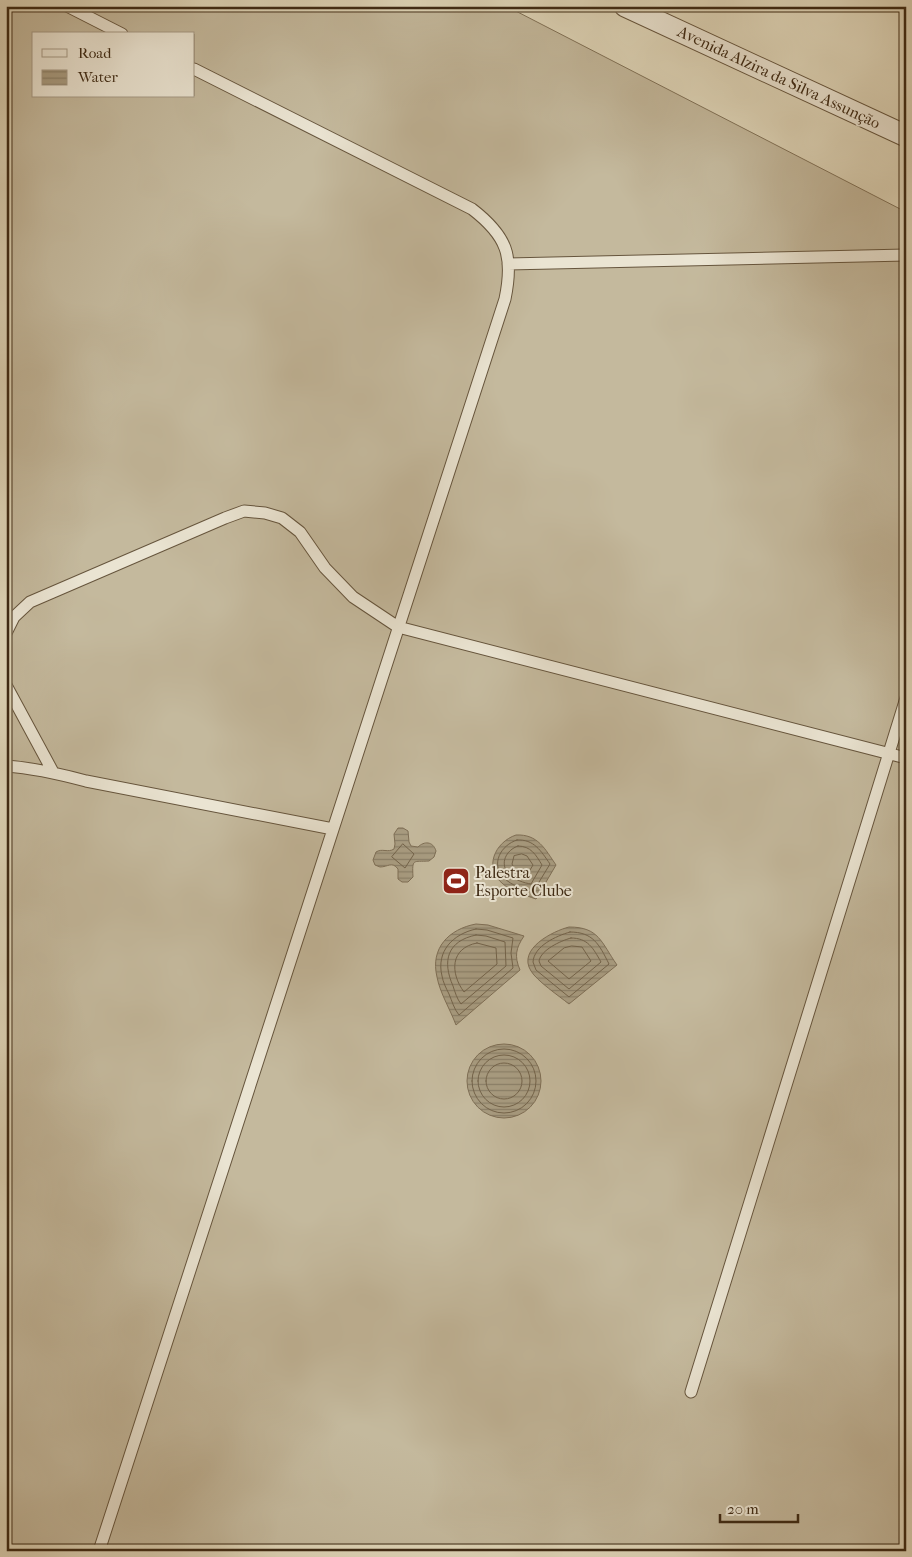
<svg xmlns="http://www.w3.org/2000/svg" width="912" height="1557" font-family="'IM FELL French Canon',serif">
  <defs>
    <pattern id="water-rules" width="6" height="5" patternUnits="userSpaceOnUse" patternTransform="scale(1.25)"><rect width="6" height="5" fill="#a89c81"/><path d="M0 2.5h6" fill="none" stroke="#8a7f68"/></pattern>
  </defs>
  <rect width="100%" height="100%" fill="#dfd6b9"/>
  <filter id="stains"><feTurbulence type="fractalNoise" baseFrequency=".004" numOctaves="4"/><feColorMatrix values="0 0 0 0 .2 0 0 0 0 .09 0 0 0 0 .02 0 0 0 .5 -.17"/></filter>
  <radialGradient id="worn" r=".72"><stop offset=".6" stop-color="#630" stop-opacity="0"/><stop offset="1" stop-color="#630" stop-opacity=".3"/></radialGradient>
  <path fill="#c4b99d" stroke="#817258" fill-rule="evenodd" d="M6 6H506L906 212V1551H6ZM34 34H194V96H34Z"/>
  <path fill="url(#water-rules)" stroke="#7e6e55" d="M398 828H403L408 831 409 842 411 846 418 847C424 841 433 841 436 851L434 857 429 861C413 862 412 858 413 877L408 882H402L398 879V869C392 861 388 867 380 867L375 865 373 860 376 852C382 848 388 853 394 849L395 844 394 834Z
    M516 835C538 834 545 849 556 865L536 899C525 895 512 892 503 884 483 868 495 842 516 835Z
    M476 924 488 925 524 936C516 948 514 956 520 970L456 1025C450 1009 440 993 437 977 430 948 449 929 476 924Z
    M569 927C599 927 601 942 617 965L569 1004C559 996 537 981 531 971 517 949 553 931 569 927Z
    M467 1081a37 37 0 1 1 74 0a37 37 0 1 1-74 0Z"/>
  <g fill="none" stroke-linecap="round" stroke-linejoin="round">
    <path stroke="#73634a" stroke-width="1" d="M517 840C534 839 541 851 550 864L533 892C524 890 511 885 504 878 490 864 501 845 517 840Z
      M403 844 414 854 405 868 392 857Z
      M518 846C531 846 536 855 542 865L531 884C524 883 515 880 509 874 499 864 506 850 518 846Z
      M522 854 527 856 533 865 527 875 515 870 512 864 514 856Z
      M476 929 487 930 513 938 511 953 513 968 459 1015C454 1009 452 1001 449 994 446 988 443 982 442 976 436 951 453 934 476 929Z
      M570 932C593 932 599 944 609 964L569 997 536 970 533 962C534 946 556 936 570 932Z
      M476 935 486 936 505 942 506 966 461 1004C457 999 455 992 453 986 442 961 447 941 476 935Z
      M571 938C588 938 593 948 601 962L569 989 541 966 539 961C541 950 560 941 571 938Z
      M477 943 496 948 497 964 464 992C450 973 450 948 477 943Z
      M572 946 582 947 591 961 569 979 548 961 564 948Z
      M472 1081a32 32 0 1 1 64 0a32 32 0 1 1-64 0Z
      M478 1081a26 26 0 1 1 52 0a26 26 0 1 1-52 0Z
      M486 1081a18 18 0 1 1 36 0a18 18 0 1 1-36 0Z"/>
    <g stroke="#66553d" stroke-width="13">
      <path id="lane" d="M67 6 122 34
        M508 264 906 255
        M6 633 14 617 30 602 225 518 244 511 265 513 282 518 300 532 325 568 353 597 398 627 906 758
        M6 685 53 772
        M6 766C34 768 60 774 86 781L333 829
        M691 1392 906 698
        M99 1551 505 299C514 256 507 236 472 209L194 69"/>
    </g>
    <g stroke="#66553d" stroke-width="23">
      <path id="street" d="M625 6 906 136"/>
    </g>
    <use href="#lane" stroke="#eae4d2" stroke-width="11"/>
    <use href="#street" stroke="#eae4d2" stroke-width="21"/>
  </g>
  <defs>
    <g id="stadium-square" transform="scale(1.4375)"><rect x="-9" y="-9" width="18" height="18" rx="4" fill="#8f2418" stroke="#eae4d2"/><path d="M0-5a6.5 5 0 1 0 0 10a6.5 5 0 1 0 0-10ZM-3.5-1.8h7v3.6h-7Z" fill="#fff"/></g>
  </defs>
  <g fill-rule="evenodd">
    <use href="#stadium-square" x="456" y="881"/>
  </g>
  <g text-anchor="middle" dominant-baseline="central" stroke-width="4" stroke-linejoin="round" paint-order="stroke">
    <g font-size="16" fill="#3e2a14" stroke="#eae4d2">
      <text transform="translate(779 77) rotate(25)">Avenida Alzira da Silva Assunção</text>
    </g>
    <g font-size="16" fill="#3e2a14" stroke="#eae4d2" text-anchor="start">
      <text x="475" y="872">Palestra<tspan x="475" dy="18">Esporte Clube</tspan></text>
    </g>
  </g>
  <rect width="912" height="1557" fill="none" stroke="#dfd6b9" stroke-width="25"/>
  <rect x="8" y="8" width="897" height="1542" fill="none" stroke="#3e2a14" stroke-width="2.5"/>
  <rect x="12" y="12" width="887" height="1532" fill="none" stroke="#3e2a14"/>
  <rect x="32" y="32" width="162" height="65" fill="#eae4d2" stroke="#a59a86"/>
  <rect x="42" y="49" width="25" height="8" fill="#eae4d2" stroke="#a59a86"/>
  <text x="78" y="58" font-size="15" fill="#3e2a14">Road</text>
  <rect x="42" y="70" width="25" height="15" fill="url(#water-rules)" stroke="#a59a86"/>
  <text x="78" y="82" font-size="15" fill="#3e2a14">Water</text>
  <path d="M720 1514v8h78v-8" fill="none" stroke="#3e2a14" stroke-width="2.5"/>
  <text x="727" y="1514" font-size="15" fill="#3e2a14" stroke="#eae4d2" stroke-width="4" paint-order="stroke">20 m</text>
  <rect width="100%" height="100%" filter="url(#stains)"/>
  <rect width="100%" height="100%" fill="url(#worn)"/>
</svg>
